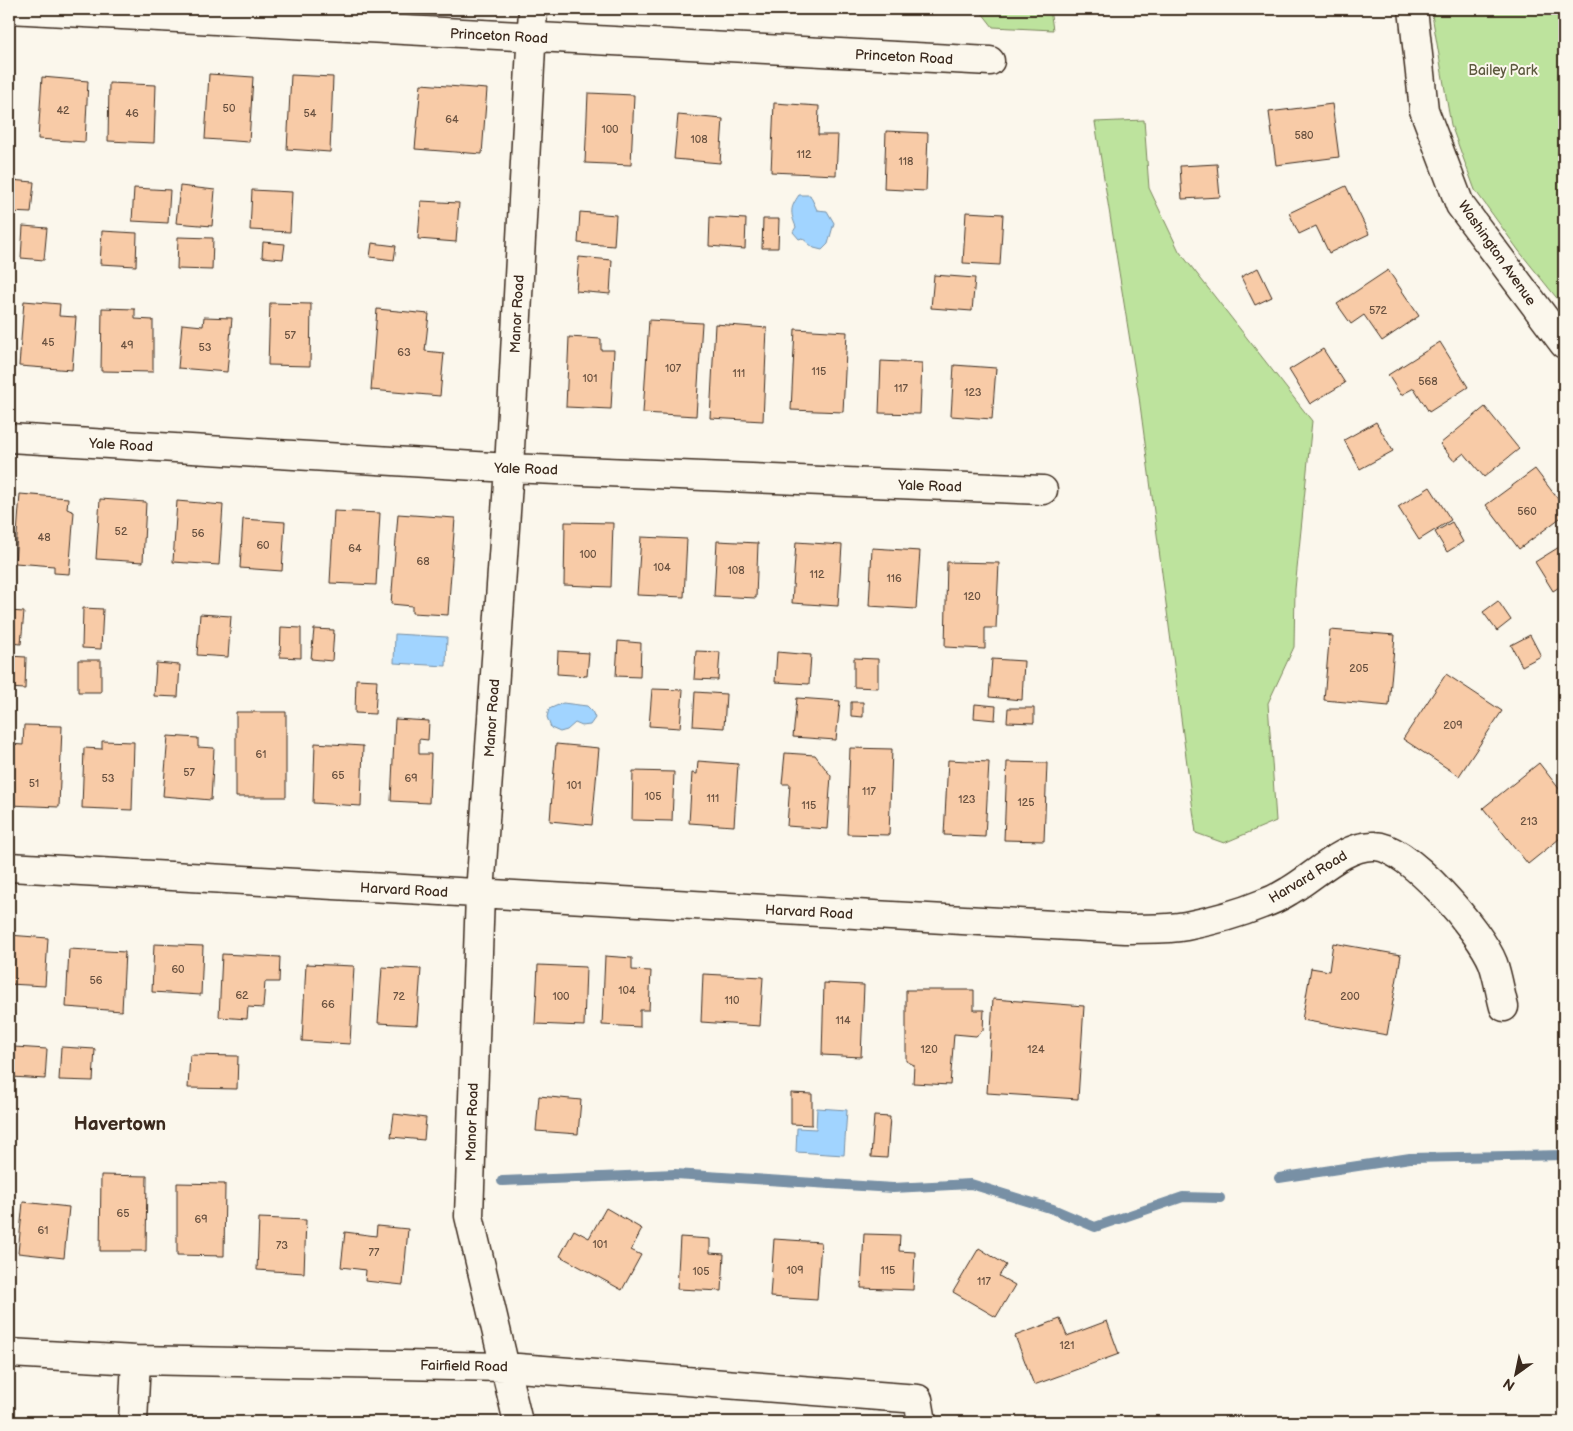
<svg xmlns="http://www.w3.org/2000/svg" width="1573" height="1431" font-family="'Balsamiq Sans',sans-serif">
  <rect width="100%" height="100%" fill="#fbf7ec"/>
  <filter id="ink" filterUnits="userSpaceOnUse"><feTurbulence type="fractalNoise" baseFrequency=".02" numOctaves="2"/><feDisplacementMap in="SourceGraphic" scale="10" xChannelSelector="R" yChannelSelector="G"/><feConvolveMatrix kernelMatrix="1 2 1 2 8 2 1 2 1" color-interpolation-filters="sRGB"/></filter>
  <g filter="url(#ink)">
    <path fill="#bde39d" stroke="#7c865e" d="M979 9H1050L1053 30 993 27Z
      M1431 9H1564V307L1519 251 1475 190 1451 125Z
      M1144 120 1149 188 1179 251 1312 421 1295 589 1294 647 1268 703 1276 821 1224 843 1196 833 1139 397 1095 122Z"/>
    <path fill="#a1d4ff" stroke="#7890a5" d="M799 195H810L817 210 827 211 834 223 828 244 822 250 814 248 802 238 799 239 793 232 796 227C790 212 790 208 799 195Z
      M395 634 447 637 446 666 394 663Z
      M563 703 587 706 592 711 595 718 590 725 582 726 575 723 567 730 560 732 551 728 547 717 549 709Z
      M817 1108 847 1110 844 1155 796 1152 797 1128 816 1129Z"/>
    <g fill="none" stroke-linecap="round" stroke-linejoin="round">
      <path stroke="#7890a5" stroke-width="10" d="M1279 1178 1410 1158 1564 1155
        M502 1181 675 1174 893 1188 971 1184 1053 1209 1095 1227 1183 1197 1220 1198"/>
    </g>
    <path fill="#f8cba7" stroke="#3b2a1e" d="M209 74 253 77 249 142 205 139Z
      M291 75 333 77 330 152 287 149Z
      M42 77 88 81 85 142 38 139Z
      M109 83 156 85 154 143 108 141Z
      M421 84 487 89 482 154 415 149Z
      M588 93 634 95 631 165 585 163Z
      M774 103 819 106 818 135H838L836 175 771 172Z
      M1332 104 1339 157 1276 165 1269 112Z
      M678 115 723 119 720 163 674 159Z
      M886 131 928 133 926 191 884 189Z
      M1217 164 1220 197 1182 199 1180 166Z
      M10 180 34 182 31 213 9 212Z
      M180 186 215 190 212 226 176 223Z
      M1346 186 1369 234 1329 253 1316 226 1299 234 1289 213Z
      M134 188 170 190 168 223 132 221Z
      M252 190 292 192 290 232 250 230Z
      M421 201 459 203 456 242 418 239Z
      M580 212 616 215 614 246 578 243Z
      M966 212 1003 214 1000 265 963 263Z
      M710 217 746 219 745 249 709 246Z
      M763 219H779L778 248H762Z
      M23 226 47 228 44 260 21 258Z
      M102 231 137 233 136 266 100 264Z
      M178 237 213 238 212 270 177 269Z
      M263 242 285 244 283 259 262 257Z
      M372 243 396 246 394 260 370 257Z
      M579 257 612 260 610 294 576 291Z
      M1258 268 1272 297 1255 305 1241 277Z
      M1388 270 1419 316 1382 341 1364 315 1351 324 1337 304Z
      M934 275 975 278 972 311 931 308Z
      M24 301 60 304 59 316 76 317 72 370 19 366Z
      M270 303 311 304 310 366 268 365Z
      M102 308 135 309V319L153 320V372L101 371Z
      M377 309 429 314 425 351 444 353 440 396 371 390Z
      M204 317 232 318 227 372 178 368 182 324 203 326Z
      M649 320 702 323 696 416 643 413Z
      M715 324 767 328 763 421 710 418Z
      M795 329 847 332 843 412 791 410Z
      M569 337 601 339V350H614L611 409 566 407Z
      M1440 342 1468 387 1429 412 1414 388 1401 395 1388 375Z
      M1323 349 1345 383 1310 404 1289 370Z
      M881 361 922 363 920 414 879 413Z
      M954 365 996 368 992 419 951 416Z
      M1485 407 1519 449 1484 477 1464 453 1454 461 1440 444Z
      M1376 422 1393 451 1360 469 1344 440Z
      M1535 469 1564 507V515L1519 549 1486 505Z
      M1430 487 1451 520 1419 540 1398 507Z
      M20 494 68 498 67 509 74 512 69 574 54 573V566L15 563Z
      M100 499 146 502 143 562 96 559Z
      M177 501 223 505 219 565 173 562Z
      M334 511 380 513 376 585 330 583Z
      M398 514 455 518 448 615 412 613V606L391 604Z
      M243 519 285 522 282 571 240 568Z
      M565 522 613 523 611 587 564 585Z
      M1452 522 1463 542 1447 552 1435 532Z
      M641 537 687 539 684 597 637 595Z
      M717 541 758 543 756 598 714 596Z
      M796 542 842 545 838 606 792 603Z
      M1564 544V584L1553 591 1535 562Z
      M872 548 920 551 916 609 869 606Z
      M947 562 999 563 996 628H985V649L945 647Z
      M1498 601 1511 620 1497 631 1483 612Z
      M83 608 103 609 101 649 82 648Z
      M9 611 24 612 21 644 9 643Z
      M200 614 231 616 228 657 197 655Z
      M281 627 301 628V658L280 657Z
      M314 629 334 630 332 661 311 659Z
      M1330 630 1395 635 1389 706 1324 700Z
      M1530 635 1541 656 1522 666 1511 645Z
      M618 641 641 643 640 677 616 676Z
      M558 651 589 653 587 676 557 674Z
      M696 651 720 652 718 680 694 679Z
      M777 652 811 655 809 684 775 682Z
      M9 656 26 657 25 689 9 688Z
      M854 658 878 659V688L854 687Z
      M992 659 1024 661 1022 700 989 697Z
      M78 660H101V692H78Z
      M156 663 180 665 178 697 154 696Z
      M1446 674 1502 711 1459 776 1403 739Z
      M356 679 377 680 375 714 355 713Z
      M652 689 683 690 680 728 649 726Z
      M695 692 726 694 724 728 693 726Z
      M797 698 840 701 836 740 793 737Z
      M851 702H863V717L851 716Z
      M975 704 996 706 995 720 974 718Z
      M1008 708H1034V723L1007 722Z
      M236 712H286V797H236Z
      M395 719 429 721 428 740 419 739V754H431L429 803 391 801Z
      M24 725 62 726 59 807 9 805 10 744 23 745Z
      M168 736 198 738V747L214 748 211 800 163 796Z
      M102 741 134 742 132 810 82 808 84 748 102 749Z
      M315 743 363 746 361 806 313 803Z
      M556 744 599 748 592 825 550 821Z
      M850 748 892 749 889 835 847 834Z
      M785 753 815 755 831 776 827 829 787 826 790 784H782Z
      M948 760 989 762 985 837 944 835Z
      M698 761 738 764 734 826 689 823 692 773 697 774Z
      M1007 762 1047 763 1044 841 1004 840Z
      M1539 763 1564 795V835L1528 864 1483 808Z
      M633 771 674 772 672 821 632 820Z
      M9 935 48 938 45 986 9 984Z
      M1333 943 1401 955 1387 1035 1302 1020 1311 968 1329 971Z
      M154 944 203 946 201 995 152 992Z
      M69 949 125 952 122 1011 66 1007Z
      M222 954 280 957 279 982H265L263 1008 248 1007 247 1019 219 1017Z
      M605 956 632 958V970L651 971 649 1010H640V1027L602 1025Z
      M306 964 354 966 350 1044 302 1041Z
      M538 965 586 967 584 1026 535 1024Z
      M382 967 421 969 417 1025 378 1023Z
      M703 974 763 977 760 1026 701 1022Z
      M824 983 864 985 861 1057 822 1055Z
      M906 990H974V1010H984L983 1030 976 1036 954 1034 950 1085 913 1083 914 1065 906 1061Z
      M993 999 1084 1006 1078 1099 987 1093Z
      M14 1047 47 1049 45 1079 12 1077Z
      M61 1047 95 1049 93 1081 59 1080Z
      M190 1055 238 1056 237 1089 188 1088Z
      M791 1093 812 1094V1125L791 1124Z
      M539 1096 581 1100 578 1134 536 1131Z
      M394 1114 426 1118 424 1140 391 1137Z
      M874 1116 890 1117 887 1158 871 1157Z
      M101 1175 147 1176 146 1251H100Z
      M177 1183 225 1184 224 1256 177 1255Z
      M23 1202 69 1207 64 1258 18 1253Z
      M606 1208 642 1229 631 1250 641 1255 622 1290 560 1256 574 1230 589 1238Z
      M259 1218 306 1220 304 1273 257 1270Z
      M377 1226 408 1229 403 1285 365 1281 366 1270 341 1267 345 1232 376 1236Z
      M864 1234 900 1235 899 1251 915 1252 913 1290 861 1288Z
      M680 1237 710 1239V1253L724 1254 722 1291 677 1289Z
      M774 1239 821 1242 817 1300 770 1297Z
      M979 1248 1006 1265 999 1276 1015 1285 996 1317 953 1292Z
      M1060 1319 1067 1336 1107 1321 1119 1354 1034 1385 1015 1336Z
      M1026 1419 1097 1420V1422H1026Z"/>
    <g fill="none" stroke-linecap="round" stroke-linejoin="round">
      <g stroke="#3b2a1e" stroke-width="31">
        <path id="minor" d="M9 9 990 61
          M1413 9 1424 110 1460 205 1564 344
          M9 438 509 468 1043 490
          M9 867 1125 929C1145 928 1166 930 1186 926 1211 921 1238 914 1262 904 1271 901 1281 896 1289 891 1314 877 1345 844 1375 846 1409 847 1481 932 1493 963 1498 977 1500 993 1504 1007
          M9 1353 136 1360 505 1367 918 1399 922 1422
          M133 1422 136 1360
          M518 1422 469 1216 480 894 509 468 533 9"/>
      </g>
      <use href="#minor" stroke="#fbf7ec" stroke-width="28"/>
    </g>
  </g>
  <g text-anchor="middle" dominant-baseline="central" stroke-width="4" stroke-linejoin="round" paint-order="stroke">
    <g font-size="11" fill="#6a5240">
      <text x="229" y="108">50</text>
      <text x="63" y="110">42</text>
      <text x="132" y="113">46</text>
      <text x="310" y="113">54</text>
      <text x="452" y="119">64</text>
      <text x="610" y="129">100</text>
      <text x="1304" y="135">580</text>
      <text x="699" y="139">108</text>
      <text x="804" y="154">112</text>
      <text x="906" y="161">118</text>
      <text x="1378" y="310">572</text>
      <text x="290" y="335">57</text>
      <text x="48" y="342">45</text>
      <text x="127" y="345">49</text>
      <text x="205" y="347">53</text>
      <text x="404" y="352">63</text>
      <text x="673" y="368">107</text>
      <text x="819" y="371">115</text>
      <text x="739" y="373">111</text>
      <text x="590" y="378">101</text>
      <text x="1428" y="381">568</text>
      <text x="901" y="388">117</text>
      <text x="973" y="392">123</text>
      <text x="1527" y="511">560</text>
      <text x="121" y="531">52</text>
      <text x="198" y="533">56</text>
      <text x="44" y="537">48</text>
      <text x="263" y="545">60</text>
      <text x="355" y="548">64</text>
      <text x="588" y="554">100</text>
      <text x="423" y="561">68</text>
      <text x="662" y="567">104</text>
      <text x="736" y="570">108</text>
      <text x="817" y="574">112</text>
      <text x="894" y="578">116</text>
      <text x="972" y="596">120</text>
      <text x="1359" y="668">205</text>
      <text x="1453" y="725">209</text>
      <text x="261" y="754">61</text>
      <text x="189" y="772">57</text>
      <text x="338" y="775">65</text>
      <text x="108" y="778">53</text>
      <text x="411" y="778">69</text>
      <text x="34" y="783">51</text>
      <text x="574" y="785">101</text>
      <text x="869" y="791">117</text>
      <text x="653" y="796">105</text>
      <text x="713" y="798">111</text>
      <text x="967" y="799">123</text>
      <text x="1026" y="802">125</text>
      <text x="809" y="805">115</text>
      <text x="1529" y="821">213</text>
      <text x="178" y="969">60</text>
      <text x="96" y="980">56</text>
      <text x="627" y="990">104</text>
      <text x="242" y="995">62</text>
      <text x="399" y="996">72</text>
      <text x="561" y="996">100</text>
      <text x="1350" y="996">200</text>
      <text x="732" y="1000">110</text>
      <text x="328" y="1004">66</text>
      <text x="843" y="1020">114</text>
      <text x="929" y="1049">120</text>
      <text x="1036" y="1049">124</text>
      <text x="123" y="1213">65</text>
      <text x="201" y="1219">69</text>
      <text x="43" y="1230">61</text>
      <text x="600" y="1244">101</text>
      <text x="282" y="1245">73</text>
      <text x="374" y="1252">77</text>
      <text x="795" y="1270">109</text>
      <text x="888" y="1270">115</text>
      <text x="701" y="1271">105</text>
      <text x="984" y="1281">117</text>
      <text x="1067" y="1345">121</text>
    </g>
    <g font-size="14" fill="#3b2a1e" stroke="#fbf7ec">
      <text transform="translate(499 36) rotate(3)">Princeton Road</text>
      <text transform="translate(904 57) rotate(3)">Princeton Road</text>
      <text transform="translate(1497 253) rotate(55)">Washington Avenue</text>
      <text transform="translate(517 314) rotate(-87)">Manor Road</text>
      <text transform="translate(121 445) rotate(3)">Yale Road</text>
      <text transform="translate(526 469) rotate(2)">Yale Road</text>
      <text transform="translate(930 486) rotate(2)">Yale Road</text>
      <text transform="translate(492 718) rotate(-86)">Manor Road</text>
      <text transform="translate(1308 877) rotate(-31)">Harvard Road</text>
      <text transform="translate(404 890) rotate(3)">Harvard Road</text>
      <text transform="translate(809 912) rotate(3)">Harvard Road</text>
      <text transform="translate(472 1122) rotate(-88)">Manor Road</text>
      <text transform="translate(464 1366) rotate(1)">Fairfield Road</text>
    </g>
    <g font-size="14" fill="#5c583e" stroke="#fbf7ec">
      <text x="1503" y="70">Bailey Park</text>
    </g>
    <g font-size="19" font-weight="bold" fill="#3b2a1e" stroke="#fbf7ec">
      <text x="120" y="1124">Havertown</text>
    </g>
  </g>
  <rect width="1573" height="1431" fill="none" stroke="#fbf7ec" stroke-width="30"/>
  <rect x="15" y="15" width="1543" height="1401" fill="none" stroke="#3b2a1e" stroke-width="2" filter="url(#ink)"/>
  <g transform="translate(1516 1374) rotate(213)" stroke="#fbf7ec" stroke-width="4" paint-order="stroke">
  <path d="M0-4L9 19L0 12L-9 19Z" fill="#3b2a1e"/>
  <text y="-8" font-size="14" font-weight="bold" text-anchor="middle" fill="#3b2a1e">N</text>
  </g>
</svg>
